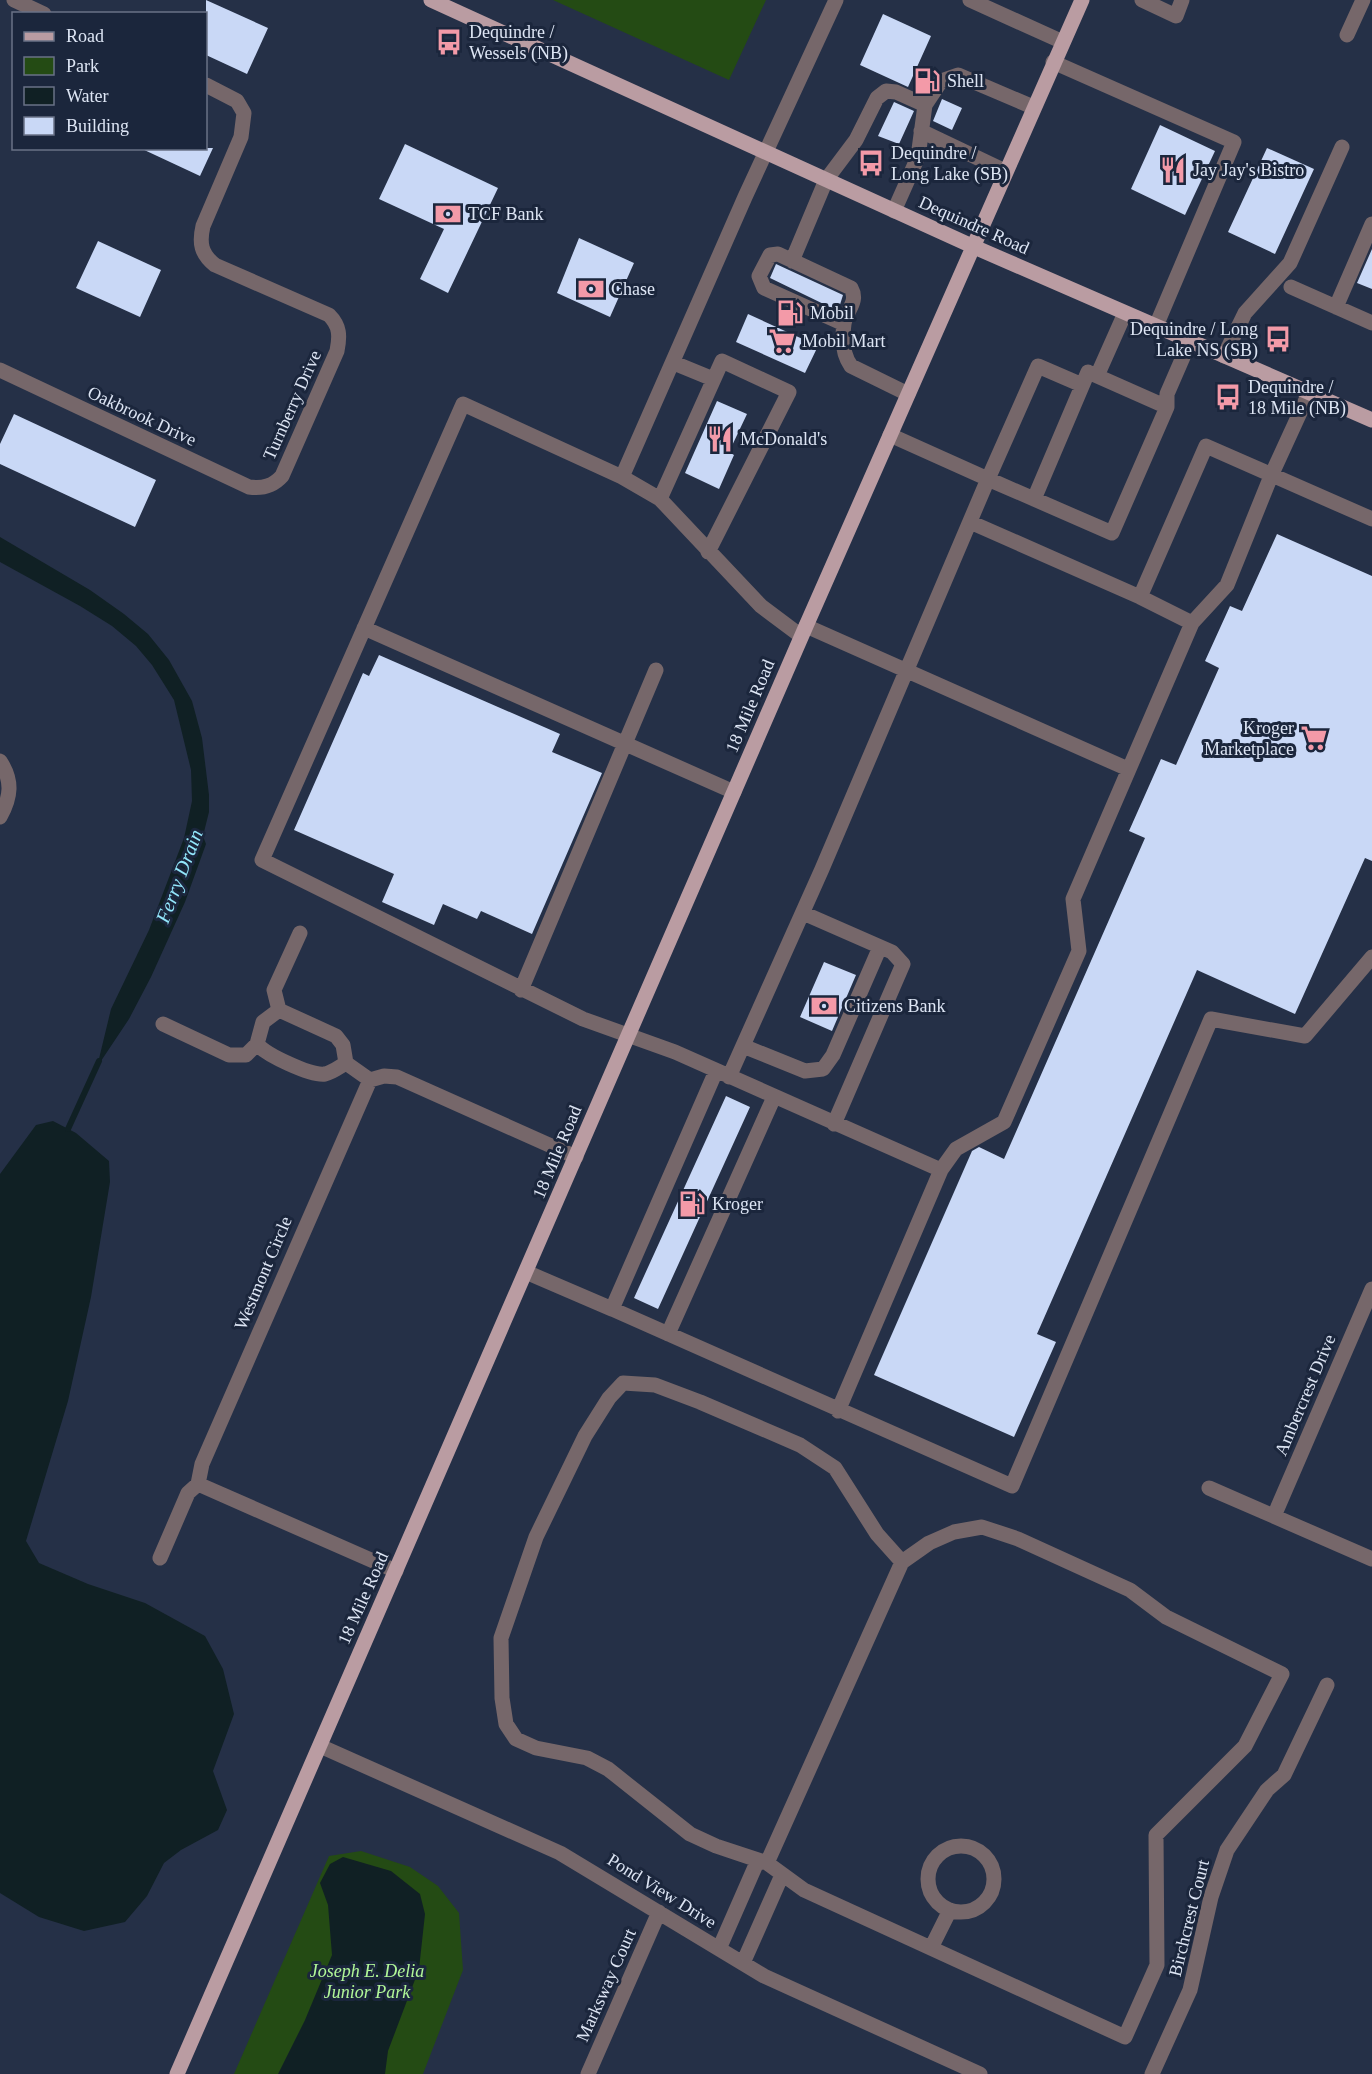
<svg xmlns="http://www.w3.org/2000/svg" width="1372" height="2074" font-family="Georgia,serif">
  <rect width="100%" height="100%" fill="#253047"/>
  <path fill="#244b14" d="M553 0H766L729 80Z
    M361 1851 410 1867 438 1886 459 1913 463 1970 423 2074H234L329 1856Z"/>
  <path fill="#102024" d="M0 537 90 590 124 614 148 634 169 660 192 701 202 738 209 795V812L203 836 206 844 185 902 151 977 129 1019 97 1067 111 1009 149 930 184 838 192 801 191 770 174 700 152 665 136 646 112 626 80 606 0 562Z
    M53 1121 76 1133 109 1161 110 1182 91 1297 68 1401 26 1541 39 1563 88 1584 145 1603 205 1636 223 1669 234 1714 213 1771 227 1810 218 1830 181 1850 164 1863 147 1896 125 1922 84 1931 39 1917 0 1893V1174L36 1125Z
    M343 1857 391 1871 420 1894 425 1914 419 1969 388 2051 385 2074H278L305 2020 332 1955 328 1905 320 1883 330 1864Z"/>
  <g fill="none" stroke-linecap="round" stroke-linejoin="round">
    <path stroke="#102024" stroke-width="6" d="M68 1129 99 1061"/>
  </g>
  <path fill="#c9d8f6" d="M206 0 268 28 247 74 206 55Z
    M883 14 931 36 908 87 860 65Z
    M942 99 962 108 952 130 933 121Z
    M894 102 914 111 899 144 878 136Z
    M1160 125 1215 151 1185 215 1131 189Z
    M405 144 498 188 448 293 420 279 444 229 379 199Z
    M140 148H213L200 176Z
    M1267 148 1314 169 1275 254 1228 232Z
    M579 238 634 263 610 317 557 293Z
    M98 241 161 270 140 317 76 288Z
    M1372 249V289L1357 283Z
    M776 264 843 295 838 311 770 278Z
    M748 314 818 346 805 373 736 342Z
    M717 401 747 414 729 452 734 455 719 489 685 473Z
    M14 414 156 480 135 527 0 464V444Z
    M1277 534 1372 576V861L1365 858 1295 1014 1197 970 1037 1334 1056 1342 1014 1437 874 1375 972 1151 979 1147 1004 1159 1145 838 1129 831 1161 759 1176 765 1219 668 1205 661 1230 606 1242 611Z
    M379 655 560 734 552 752 602 773 532 934 481 911 477 919 443 904 434 925 382 902 394 874 294 830 363 673 369 676Z
    M824 962 856 975 832 1031 800 1017Z
    M726 1096 750 1107 658 1309 634 1298Z"/>
  <g fill="none" stroke-linecap="round" stroke-linejoin="round">
    <path stroke="#76676a" stroke-width="15" d="M14 0 44 14
      M836 0 745 197 622 477 463 404 262 860 583 1019 675 1052 941 1170 956 1149 1004 1122 1079 951 1073 899 1192 623 1227 585 1271 476 1309 393
      M970 0 1063 42
      M1142 0 1176 16 1182 0
      M1347 35 1363 0
      M1053 62 1234 142 1156 326
      M925 105 941 81 958 75 1033 107
      M921 131 1005 171
      M792 261 826 180 856 140 877 98 886 91 896 92 925 105 918 157 894 211
      M1291 287 1372 323
      M1336 307 1372 224
      M844 324 764 288 759 276 770 255 778 254 851 288C859 302 846 310 844 324 842 338 843 355 851 366L908 394
      M1224 356 1245 313 1290 263 1342 147
      M674 363 713 379
      M0 370 249 487C263 489 273 486 282 476L337 351C340 336 340 326 329 315L215 265C201 254 199 243 203 226L241 137 244 113 237 101 206 85
      M1097 376 1125 313
      M1082 385 1038 366 988 479 1112 533 1167 407V394L1190 341
      M622 477 660 499 761 606 801 636
      M660 499 722 361 789 392 708 552
      M1034 499 1088 372 1167 407
      M970 522 1140 597 1206 446 1372 519
      M1140 597 1192 623
      M806 626 1128 769
      M364 628 734 792
      M0 761C13 781 11 797 0 817
      M803 913 892 952 903 964 834 1124
      M521 990 656 670
      M279 1010 274 990 300 933
      M163 1024 229 1055H246L257 1044
      M743 1046 805 1071 823 1069 833 1055 880 947
      M346 1063C339 1067 333 1072 325 1074 311 1076 266 1055 257 1044L263 1022 279 1010 336 1036 343 1045 346 1063 370 1080
      M729 1077 822 869 988 479 890 435
      M526 1272 612 1309 716 1071
      M612 1309 1012 1486 1211 1019 1305 1036 1372 957
      M668 1334 774 1097
      M838 1411 941 1170
      M198 1484 396 1571
      M1209 1488 1372 1559
      M1274 1516 1372 1289
      M160 1558 188 1493 198 1484 202 1464 370 1080 384 1076 397 1077 576 1157
      M320 1746 560 1853 764 1976 980 2074
      M928 1879a33 33 0 1 1 66 0a33 33 0 1 1-66 0Z
      M767 1863 902 1562 929 1543 954 1532 982 1527 1018 1539 1130 1590 1166 1617 1282 1674 1245 1746 1156 1835 1157 1965 1125 2037 804 1890 767 1863 716 1846 690 1834 608 1769 587 1758 536 1748 516 1739 506 1724 502 1698 501 1638 536 1537 585 1436 609 1398 623 1383 655 1385 700 1402 800 1445 835 1468 877 1534 902 1562
      M931 1948 950 1910
      M719 1949 758 1860
      M743 1963 782 1875
      M588 2074 659 1912
      M1152 2074 1190 1990 1211 1897 1227 1850 1267 1790 1284 1775 1327 1685"/>
    <path stroke="#ba9ca2" stroke-width="15" d="M431 0 972 246 1372 420
      M177 2074 806 626 1082 0"/>
  </g>
  <defs>
    <g id="bus-bare" transform="scale(2.07)"><path d="M-5-6H5V4H4V6H2V4H-2V6H-4V4H-5ZM-3.5-4V0h7V-4ZM-3.5 1.2v1.5H-2V1.2ZM2 1.2v1.5H3.5V1.2Z" fill="#f39aa8" stroke="#1b263c" stroke-width="2.5" paint-order="stroke"/></g>
    <g id="fuel-bare" transform="scale(2.07)"><path d="M-5.5-6h7V0h2V4h1.3V-2.5L3-4.5l.8-.8L6-3V5H2.5V1h-1V6h-7ZM-4.2-4.7v3.2H.2V-4.7Z" fill="#f39aa8" stroke="#1b263c" stroke-width="2.5" paint-order="stroke"/></g>
    <g id="restaurant-bare" transform="scale(2.07)"><path d="M-5-6h1v4h1v-4h1v4h1v-4h1v5L-1.5 .5V6h-2V.5L-5-1ZM5-6V6H3V1.5H1.5Q1.5-4 5-6Z" fill="#f39aa8" stroke="#1b263c" stroke-width="2.5" paint-order="stroke"/></g>
    <g id="bank-bare" transform="scale(2.07)"><path d="M-6-4H6V4H-6ZM0-2.3a2.3 2.3 0 1 0 0 4.6a2.3 2.3 0 1 0 0-4.6Z" fill="#f39aa8" stroke="#1b263c" stroke-width="2.5" paint-order="stroke"/></g>
    <g id="supermarket-bare" transform="scale(2.07)"><path d="M-6-5.5h2.5l.6 2H6L4.5 2H-2.5L-4.4-4H-6ZM-1.5 3.2a1.3 1.3 0 1 0 .1 0ZM3 3.2a1.3 1.3 0 1 0 .1 0Z" fill="#f39aa8" stroke="#1b263c" stroke-width="2.5" paint-order="stroke"/></g>
  </defs>
  <g fill-rule="evenodd">
    <use href="#bus-bare" x="449" y="42"/>
    <use href="#fuel-bare" x="927" y="81"/>
    <use href="#bus-bare" x="871" y="163"/>
    <use href="#restaurant-bare" x="1173" y="170"/>
    <use href="#bank-bare" x="448" y="214"/>
    <use href="#bank-bare" x="591" y="289"/>
    <use href="#fuel-bare" x="790" y="313"/>
    <use href="#bus-bare" x="1278" y="339"/>
    <use href="#supermarket-bare" x="782" y="341"/>
    <use href="#bus-bare" x="1228" y="397"/>
    <use href="#restaurant-bare" x="720" y="439"/>
    <use href="#supermarket-bare" x="1314" y="738"/>
    <use href="#bank-bare" x="824" y="1006"/>
    <use href="#fuel-bare" x="692" y="1204"/>
  </g>
  <g text-anchor="middle" dominant-baseline="central" stroke-width="6" stroke-linejoin="round" paint-order="stroke">
    <g font-size="18" fill="#dde5f4" stroke="#1b263c" text-anchor="start">
      <text x="469" y="32">Dequindre /<tspan x="469" dy="21">Wessels (NB)</tspan></text>
      <text x="947" y="81">Shell</text>
      <text x="891" y="153">Dequindre /<tspan x="891" dy="21">Long Lake (SB)</tspan></text>
      <text x="1193" y="170">Jay Jay's Bistro</text>
      <text x="468" y="214">TCF Bank</text>
      <text x="611" y="289">Chase</text>
      <text x="810" y="313">Mobil</text>
      <text x="1258" y="329" text-anchor="end">Dequindre / Long<tspan x="1258" dy="21">Lake NS (SB)</tspan></text>
      <text x="802" y="341">Mobil Mart</text>
      <text x="1248" y="387">Dequindre /<tspan x="1248" dy="21">18 Mile (NB)</tspan></text>
      <text x="740" y="439">McDonald's</text>
      <text x="1294" y="728" text-anchor="end">Kroger<tspan x="1294" dy="21">Marketplace</tspan></text>
      <text x="844" y="1006">Citizens Bank</text>
      <text x="712" y="1204">Kroger</text>
    </g>
    <g font-size="18" fill="#dde5f4" stroke="#1b263c">
      <text transform="translate(974 225) rotate(24)">Dequindre Road</text>
      <text transform="translate(292 405) rotate(-66)">Turnberry Drive</text>
      <text transform="translate(142 416) rotate(25)">Oakbrook Drive</text>
      <text transform="translate(750 706) rotate(-67)">18 Mile Road</text>
      <text transform="translate(557 1152) rotate(-67)">18 Mile Road</text>
      <text transform="translate(263 1273) rotate(-67)">Westmont Circle</text>
      <text transform="translate(1305 1395) rotate(-67)">Ambercrest Drive</text>
      <text transform="translate(363 1598) rotate(-66)">18 Mile Road</text>
      <text transform="translate(662 1891) rotate(32)">Pond View Drive</text>
      <text transform="translate(1189 1918) rotate(-76)">Birchcrest Court</text>
      <text transform="translate(606 1985) rotate(-66)">Marksway Court</text>
    </g>
    <g font-size="18" font-style="italic" fill="#b1f798" stroke="#1b263c">
      <text x="367" y="1971">Joseph E. Delia<tspan x="367" dy="21">Junior Park</tspan></text>
    </g>
    <g font-size="20" font-style="italic" fill="#93e7fc" stroke="#1b263c">
      <text transform="translate(179 876) rotate(-69)">Ferry Drain</text>
    </g>
  </g>
  <rect x="12" y="12" width="195" height="138" fill="#1b263c" stroke="#697286" stroke-width="1.5"/>
  <rect x="24" y="32" width="30" height="9" fill="#ba9ca2" stroke="#697286" stroke-width="1.5"/>
  <text x="66" y="42" font-size="18" fill="#dde5f4">Road</text>
  <rect x="24" y="57" width="30" height="18" fill="#244b14" stroke="#697286" stroke-width="1.5"/>
  <text x="66" y="72" font-size="18" fill="#dde5f4">Park</text>
  <rect x="24" y="87" width="30" height="18" fill="#102024" stroke="#697286" stroke-width="1.5"/>
  <text x="66" y="102" font-size="18" fill="#dde5f4">Water</text>
  <rect x="24" y="117" width="30" height="18" fill="#c9d8f6" stroke="#697286" stroke-width="1.5"/>
  <text x="66" y="132" font-size="18" fill="#dde5f4">Building</text>
</svg>
